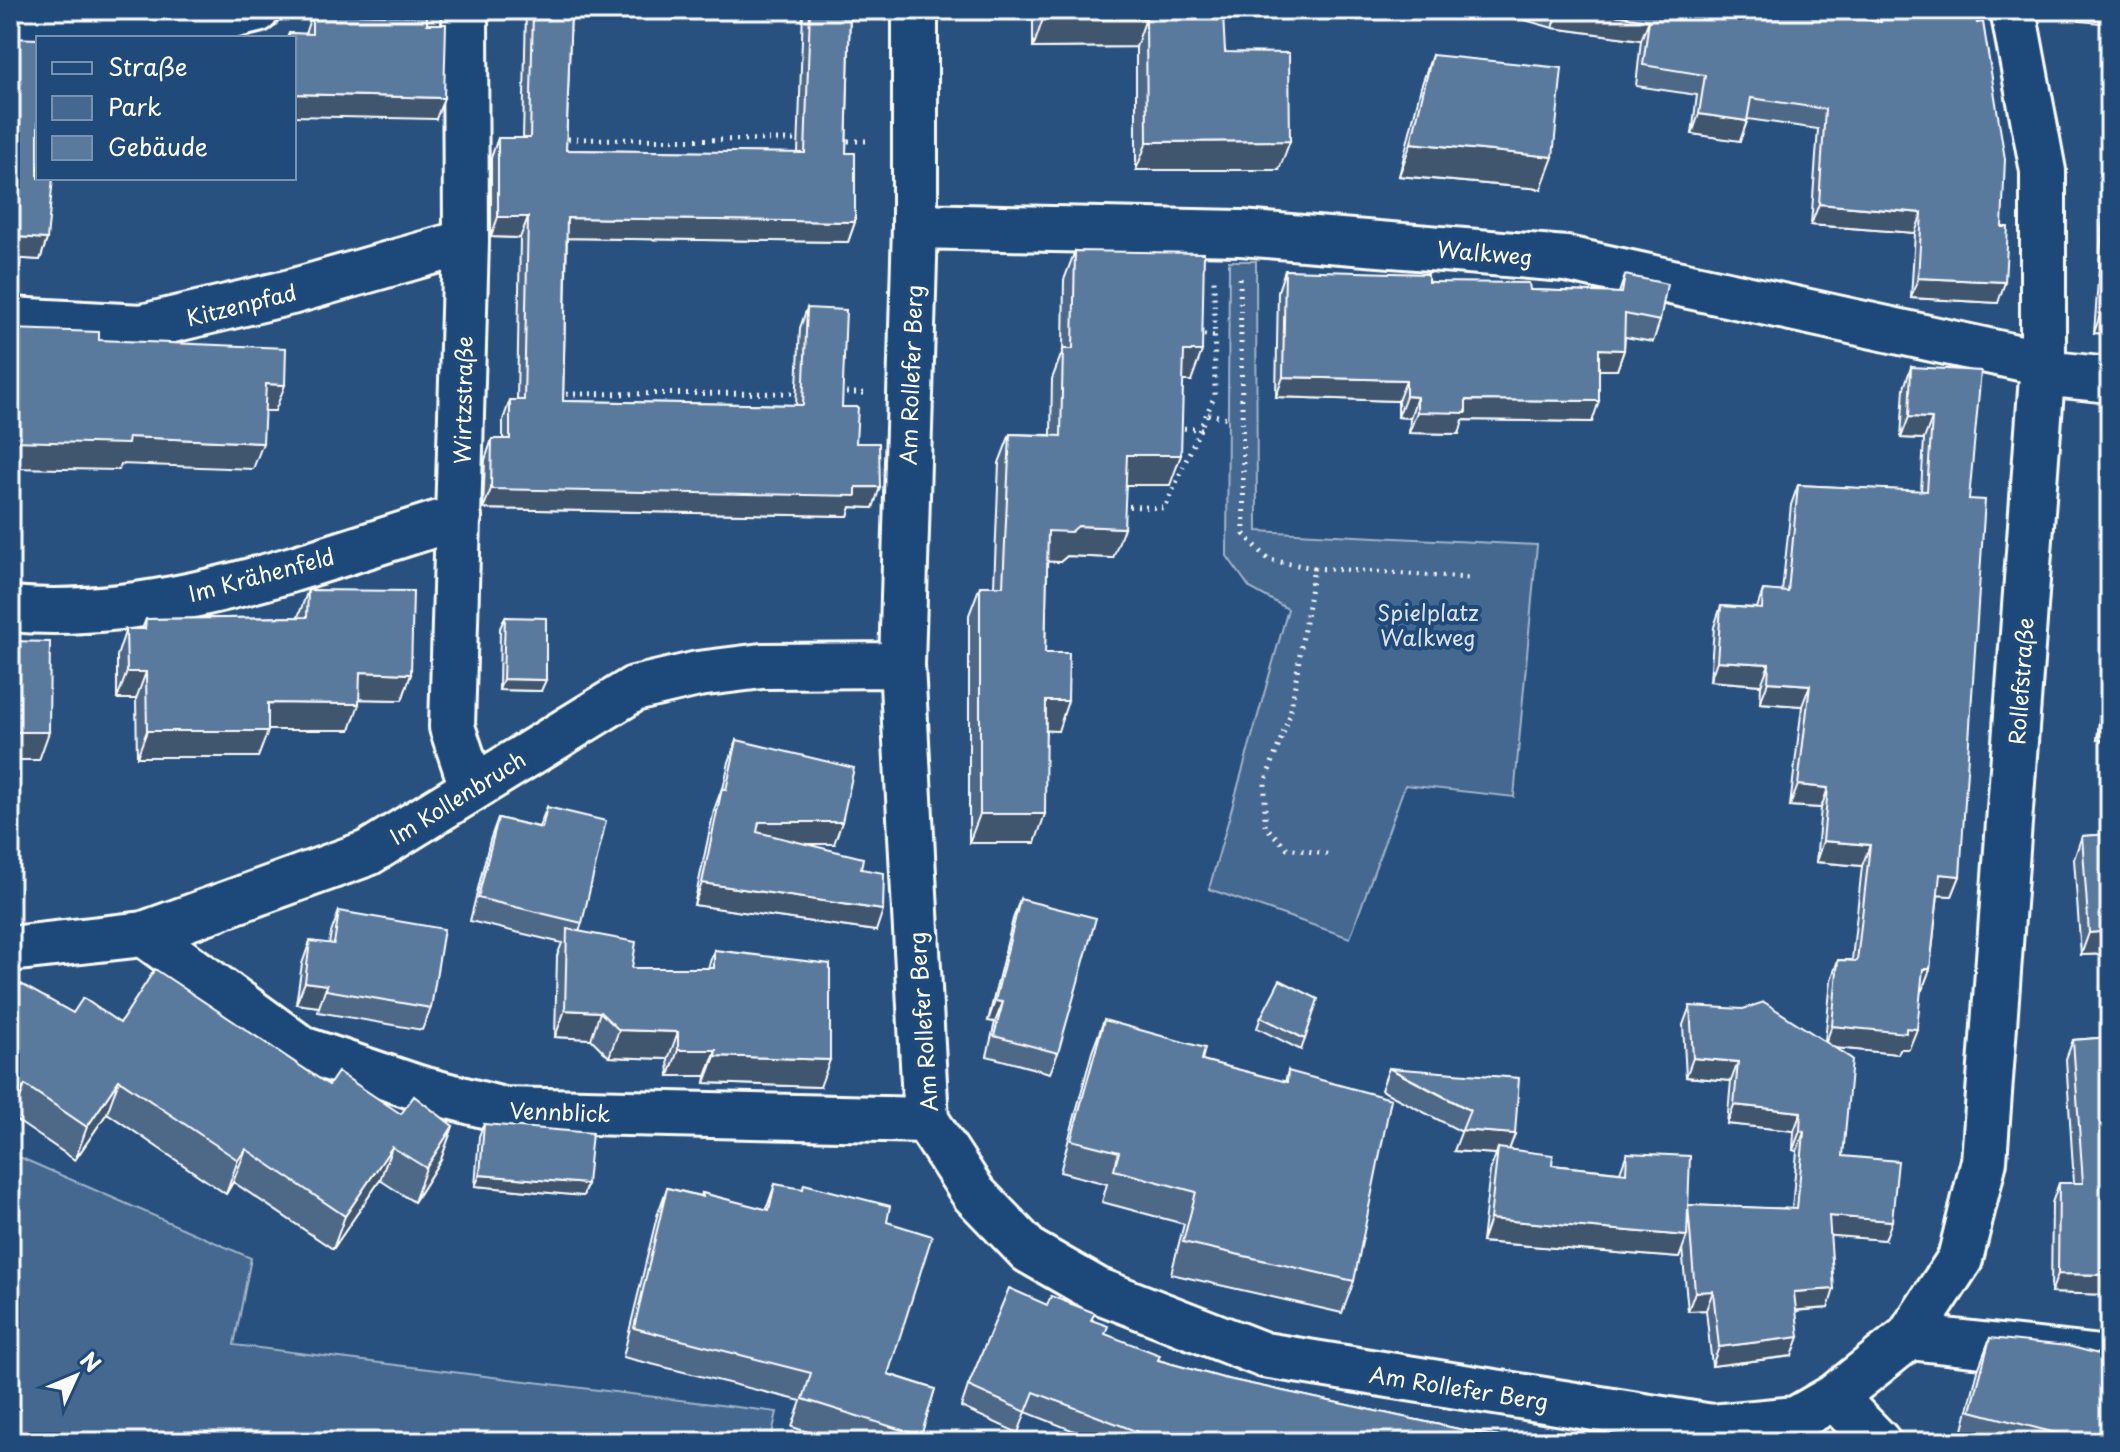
<svg xmlns="http://www.w3.org/2000/svg" width="2120" height="1452" font-family="'Playpen Sans',sans-serif">
  <rect width="100%" height="100%" fill="#28517f"/>
  <filter id="ink" filterUnits="userSpaceOnUse"><feTurbulence type="fractalNoise" baseFrequency=".0125" numOctaves="2"/><feDisplacementMap in="SourceGraphic" scale="16" xChannelSelector="R" yChannelSelector="G"/><feConvolveMatrix kernelMatrix="1 2 1 2 8 2 1 2 1" color-interpolation-filters="sRGB"/></filter>
  <g filter="url(#ink)">
    <path fill="#446890" stroke="#a2b4c8" stroke-width="2" d="M1229 261H1256L1257 531 1537 545 1514 797 1405 785 1350 938 1209 889 1288 609 1250 588 1227 556Z
      M10 1153 251 1258 234 1345 777 1412 770 1442H10Z"/>
    <g fill="none" stroke-linecap="round" stroke-linejoin="round">
      <g stroke="#fff" stroke-width="50">
        <path id="minor" d="M465 10 466 242 452 727 472 787
          M915 10V226L902 665 926 1120 974 1194 1029 1251 1097 1290 1264 1355 1712 1427 1796 1419 1834 1397 1909 1337 1960 1259 1984 1161 2043 363V171L2013 10
          M10 35 200 24 257 10
          M915 226 1241 233 1566 259 2043 363
          M10 320 142 327 291 292 466 242
          M2043 373 2110 380
          M10 609C163 623 315 560 459 517
          M144 934 302 1049 418 1088 503 1110 926 1120
          M10 949 144 934 368 853 634 689 698 674 762 666 902 665
          M1909 1337 2110 1359
          M1834 1397 1878 1442"/>
      </g>
      <path stroke="#fff" stroke-width="5" stroke-dasharray="2 6" stroke-linecap="butt" d="M560 139 802 140
        M840 141H870
        M1240 278 1244 534 1269 560 1314 568 1290 715 1265 782V826L1287 848 1332 855
        M1196 334 1214 336
        M838 393H864
        M558 394 800 393
        M1208 414 1228 418
        M1176 428 1203 429
        M1121 506 1165 508 1215 395 1214 276
        M1314 568 1469 578"/>
      <use href="#minor" stroke="#1f4a7a" stroke-width="44"/>
    </g>
    <path fill="#4d6987" stroke="#fff" stroke-width="2" d="M526 10H571L566 150 798 153 803 10H850L846 153 855 222 848 242 567 238 563 401 796 405 800 328 807 308 842 407 856 443 873 508 851 507 848 516 483 509 485 460 492 439H503V420L510 400H517L520 238 491 237V158L498 138H523Z
      M1033 10H1219L1225 52 1279 170H1136V47L1033 48Z
      M1489 10H1815L1870 20 1869 10H1975L1998 303 1911 298 1915 233 1811 225 1818 129 1748 119 1740 141 1692 134 1697 95 1636 86 1641 40 1553 28Z
      M312 13 427 24 436 119 294 38H287L289 33 305 34Z
      M10 38 47 239 40 260 10 258 12 183Z
      M1432 55 1541 189 1399 176 1421 87Z
      M2110 174V334L2094 333 2105 189Z
      M1075 251 1191 381H1183L1170 485H1126L1113 558 1067 556 1060 562 1047 561 1045 653 1058 731 1046 730 1035 843H969V615L980 586H994L999 463 1010 434 1051 435 1052 379 1063 350 1064 280Z
      M1285 270 1530 290 1619 293 1625 275 1660 321 1653 342 1625 337 1624 350 1617 370H1599L1592 422 1463 420 1459 434 1409 433 1410 418 1398 417V401L1276 397 1278 291Z
      M1911 367 1969 499 1960 876 1952 896 1938 895 1930 969 1922 990H1921L1909 1049H1900L1898 1054 1835 1048 1843 1156 1885 1240 1830 1235 1828 1308 1796 1311 1792 1356 1712 1366 1706 1310 1688 1311 1682 1248 1679 1258 1482 1242 1490 1171 1496 1154 1454 1151 1462 1132 1381 1090 1389 1068 1515 1134 1509 1150 1552 1165 1620 1172 1627 1153 1688 1205 1792 1209 1797 1151 1793 1150 1794 1131 1727 1124 1731 1081 1686 1077 1683 1025 1690 1006 1825 1041 1831 980 1838 960H1852L1862 866 1816 862 1821 808 1790 806 1802 706 1760 703 1761 685 1710 681 1714 627 1721 606 1757 608 1763 590 1782 592 1791 505 1798 485 1921 491 1924 439 1901 438 1904 388Z
      M308 590 411 674 402 700 359 699 350 730H268L258 757H137L136 699H117V656L126 629H142L146 619 298 617Z
      M2110 608V741L2097 740Z
      M505 617 541 691 499 690 500 628Z
      M737 740 834 844H803L861 869 876 931 694 905 714 810 722 788 723 789 729 762Z
      M547 807 582 923 579 932 632 968H708L714 950 820 1087 705 1083 706 1076H669L668 1059 609 1057 591 1039 555 1037 557 956 562 943 470 921 490 840 498 818 539 827Z
      M2110 834V954L2081 955 2074 859 2082 836Z
      M1020 899 1058 1053 1050 1073 987 1056 995 1022 988 1021 1013 919Z
      M339 911 431 1008 422 1030 318 1012 319 1007 296 1004 302 964 310 941 329 944 331 933Z
      M10 978 73 1013 120 1023 401 1114 453 1126 441 1159 414 1202 380 1180 333 1249 233 1182 226 1194 107 1113 75 1160 13 1118 10 1122Z
      M1261 1017 1305 1039 1301 1050 1257 1028Z
      M1104 1020 1202 1060 1285 1082 1288 1071 1354 1281 1342 1313 1171 1274 1184 1224 1102 1202 1107 1184 1060 1172 1092 1052Z
      M2110 1027V1295L2051 1293 2052 1203 2059 1183H2074L2066 1059 2073 1040 2109 1037 2108 1032Z
      M484 1124 587 1184 583 1196 475 1186 479 1136Z
      M775 1184 887 1222 888 1374 935 1389 919 1442H840L792 1427 801 1401 623 1357 657 1216 667 1188 701 1196 702 1193 766 1210Z
      M1047 1305 1093 1320 1105 1334 1158 1360 1223 1378 1482 1434 1529 1442H1102L1026 1412 1018 1433 961 1407 968 1386Z
      M1990 1338 2110 1442H1960L1978 1370Z"/>
    <path fill="#3f556e" stroke="#fff" stroke-width="2" d="M1559 10H1580L1649 20 1641 40 1553 28Z
      M2083 10H2110V24L2079 21Z
      M1146 18 1136 47 1033 48 1043 19Z
      M294 94 444 98 436 119 294 116Z
      M1699 114 1747 121 1740 141 1692 134Z
      M1290 141 1279 170H1136L1147 142Z
      M1411 143 1553 157 1541 189 1399 176Z
      M10 162H20L12 183H10Z
      M1819 204 1922 213 1915 233 1811 225Z
      M498 217H528L520 238 491 237Z
      M567 218 855 222 848 242 560 238Z
      M17 237 47 239 40 260 10 258Z
      M1918 278 2005 282 1998 303 1911 298Z
      M2102 310 2110 311V334L2094 333Z
      M1599 349 1624 350 1617 370H1592Z
      M1184 351H1202L1191 381H1174Z
      M1283 377 1406 380 1398 401 1276 397Z
      M266 384 285 385 275 411H256Z
      M1406 396 1417 397 1410 418 1398 417Z
      M1466 400 1599 401 1592 422 1463 420 1459 434 1409 433 1417 412Z
      M1909 417 1932 418 1924 439 1901 438Z
      M129 437 263 443 253 469 121 464 119 470 10 468V441Z
      M1127 455H1181L1170 485H1117Z
      M880 487 873 508 851 507 848 516 483 509 491 489Z
      M1078 526 1124 528 1113 558 1067 556 1060 562 1037 561 1048 531Z
      M1717 661 1769 664 1761 685 1710 681Z
      M127 672H146L136 699H117Z
      M360 672 411 674 402 700 350 699Z
      M503 679 546 680 541 691 499 690Z
      M1768 682 1810 685 1802 706 1760 703Z
      M1046 701H1068L1058 731 1035 730Z
      M268 703 359 704 350 730H258Z
      M2105 718H2110V741L2097 740Z
      M147 731H268L258 757H137Z
      M10 732H49L39 760H10Z
      M1798 785 1828 788 1821 808 1790 806Z
      M980 814H1045L1035 843H969Z
      M759 822H842L834 844H751Z
      M1823 841 1870 845 1862 866 1816 862Z
      M1940 874 1960 876 1952 896 1932 895Z
      M702 883 883 910 876 931 694 905Z
      M2110 931V954L2081 955 2089 933Z
      M1923 969H1930L1922 990 1915 989Z
      M305 982 327 985 319 1007 296 1004Z
      M995 1001 1003 1002 995 1022 988 1021Z
      M565 1010 600 1012 591 1039 555 1037Z
      M1832 1026 1906 1028 1917 1029 1909 1049H1900L1898 1054 1824 1047Z
      M619 1030 678 1032 668 1059 609 1057Z
      M678 1050H716L706 1076H669Z
      M715 1056 830 1060 820 1087 705 1083Z
      M1693 1058 1738 1062 1731 1081 1686 1077Z
      M119 1080 107 1113 75 1160 87 1127Z
      M25 1085 13 1118 10 1122V1117L18 1095Z
      M1734 1105 1801 1112 1794 1131 1727 1124Z
      M453 1126 441 1159 414 1202 426 1168Z
      M1462 1130 1515 1134 1507 1155 1498 1148 1496 1154 1454 1151Z
      M1800 1131 1804 1132 1797 1151 1793 1150Z
      M392 1147 380 1180 333 1249 345 1216Z
      M246 1149 233 1182 226 1194 238 1160Z
      M480 1175 587 1184 583 1196 475 1186Z
      M1829 1216 1892 1221 1885 1240 1822 1235Z
      M1490 1219 1687 1236 1679 1258 1482 1242Z
      M2058 1274 2110 1275V1295L2051 1293Z
      M1834 1289 1828 1308 1787 1311 1794 1292Z
      M1713 1291 1706 1310 1688 1311 1695 1292Z
      M1799 1337 1792 1356 1712 1366 1719 1347Z"/>
    <path fill="#5a7a9d" stroke="#fff" stroke-width="2" d="M533 10H571L566 150 805 153 810 10H850L846 153H855V222L567 218 563 401 803 405 807 308 846 310 842 407H858L856 443H879L880 487H856V496L491 489 492 439H510V400H524L528 217H498V138H530Z
      M1043 10H1219L1223 14 1225 52 1289 53 1290 141 1147 142 1146 18 1043 19Z
      M1580 10H1815L1881 22 1879 10H1975L1977 23 1983 22 2005 159 2002 227H2008L2005 282 1918 278 1922 213 1819 204 1825 109 1751 98 1747 121 1699 114 1705 75 1643 65 1649 20Z
      M312 13 427 16V24H446L444 98 294 94V38H289V33L312 34Z
      M10 38 38 39V178H53L47 239 17 237 20 162H10Z
      M1432 55 1562 68 1553 157 1411 143Z
      M2110 204V311L2102 310Z
      M1075 251 1204 253 1202 351H1184L1181 455H1127L1124 528 1078 526 1071 532 1048 531 1045 653H1069L1068 701H1046L1045 814H980V586H1003L1010 434 1061 436 1063 349H1073Z
      M1285 270 1428 274V282L1529 283 1530 290 1622 293 1625 275 1667 284 1660 321 1625 314 1624 350 1599 349V401L1466 400V413L1417 412V397L1406 396V380L1283 377Z
      M10 329 99 332V340L286 348 285 385 266 384 263 443 129 437 128 444 10 441Z
      M1911 367 1981 371 1969 499 1985 500 1960 876 1940 874 1930 969H1923L1917 1029 1906 1028V1033L1832 1026 1838 960 1857 961 1870 845 1823 841 1828 788 1798 785 1810 685 1768 682 1769 664 1717 661 1721 606 1762 609 1763 590 1788 592 1798 485 1927 491 1932 418 1909 417Z
      M308 590 413 591 411 674 360 672 359 704 268 703V731H147L146 672H127L126 629H145L146 619 307 617Z
      M505 617 546 618V680L503 679Z
      M10 641 50 642 49 732H10Z
      M2110 668V718H2105Z
      M737 740 854 768 842 822H759L757 832 863 858 861 869 884 873 883 910 702 883 722 788 726 790Z
      M547 807 606 821 582 923 478 898 498 818 542 828Z
      M2110 834V931L2089 933 2082 836Z
      M1020 899 1096 918 1058 1053 994 1036 1003 1002 995 1001Z
      M339 911 444 929 431 1008 326 990 327 985 305 982 310 941 334 944Z
      M567 929 636 942 632 968H714V950L830 964V1060L715 1056 716 1050H678V1032L619 1030 600 1012 565 1010Z
      M155 969 329 1085 338 1072 401 1114 414 1096 453 1126 426 1168 392 1147 345 1216 246 1149 238 1160 119 1080 87 1127 25 1085 18 1095 10 1090V978L73 1013 83 998 120 1023Z
      M1280 980 1318 999 1305 1039 1261 1017Z
      M1764 1002 1852 1059 1843 1156 1898 1161 1892 1221 1829 1216 1834 1289 1794 1292 1799 1337 1719 1347 1713 1291 1695 1292 1688 1205 1797 1209 1804 1132 1800 1131 1801 1112 1734 1105 1738 1062 1693 1058 1690 1006 1743 1009Z
      M1104 1020 1205 1048 1202 1060 1287 1082 1288 1071 1391 1099 1354 1281 1183 1242 1196 1192 1114 1170 1119 1152 1071 1140Z
      M2110 1037V1275L2058 1274 2059 1183H2083L2073 1040Z
      M1389 1068 1519 1078 1515 1134 1462 1130 1470 1110Z
      M484 1124 592 1133 587 1184 480 1175Z
      M1498 1148 1553 1155 1552 1165 1626 1173 1627 1153 1690 1156 1687 1236 1490 1219Z
      M775 1184 803 1189 804 1184 890 1206 887 1222 932 1236 888 1374 935 1389 921 1436 803 1399 811 1373 634 1328 667 1188 703 1197 702 1193 769 1210Z
      M1009 1288 1047 1305 1051 1296 1095 1313 1091 1320 1108 1326 1105 1334 1160 1355 1158 1360 1223 1378 1482 1434 1529 1442H1164L1034 1392 1026 1412 968 1386Z
      M1990 1338 2068 1346 2110 1357V1442H2090L1971 1411Z"/>
  </g>
  <g text-anchor="middle" dominant-baseline="central" stroke-width="8" stroke-linejoin="round" paint-order="stroke">
    <g font-size="22" fill="#fff" stroke="#1f4a7a">
      <text transform="translate(1485 252) rotate(5)">Walkweg</text>
      <text transform="translate(241 304) rotate(-14)">Kitzenpfad</text>
      <text transform="translate(910 375) rotate(-88)">Am Rollefer Berg</text>
      <text transform="translate(462 400) rotate(-89)">Wirtzstraße</text>
      <text transform="translate(261 574) rotate(-15)">Im Krähenfeld</text>
      <text transform="translate(2020 681) rotate(-86)">Rollefstraße</text>
      <text transform="translate(457 797) rotate(-32)">Im Kollenbruch</text>
      <text transform="translate(922 1022) rotate(-94)">Am Rollefer Berg</text>
      <text transform="translate(560 1111) rotate(2)">Vennblick</text>
      <text transform="translate(1459 1387) rotate(9)">Am Rollefer Berg</text>
    </g>
    <g font-size="22" fill="#dae1e9" stroke="#1f4a7a">
      <text x="1428" y="611">Spielplatz<tspan x="1428" dy="25">Walkweg</tspan></text>
    </g>
  </g>
  <rect width="2120" height="1452" fill="none" stroke="#1f4a7a" stroke-width="40"/>
  <rect x="20" y="20" width="2080" height="1412" fill="none" stroke="#fff" stroke-width="3" filter="url(#ink)"/>
  <rect x="36" y="36" width="260" height="144" fill="#1f4a7a" stroke="#7992af" stroke-width="2"/>
  <rect x="52" y="62" width="40" height="12" fill="#1f4a7a" stroke="#7992af" stroke-width="2"/>
  <text x="108" y="76" font-size="24" fill="#ffffff">Straße</text>
  <rect x="52" y="96" width="40" height="24" fill="#446890" stroke="#7992af" stroke-width="2"/>
  <text x="108" y="116" font-size="24" fill="#ffffff">Park</text>
  <rect x="52" y="136" width="40" height="24" fill="#5a7a9d" stroke="#7992af" stroke-width="2"/>
  <text x="108" y="156" font-size="24" fill="#ffffff">Gebäude</text>
  <g transform="translate(76 1376) rotate(46)" stroke="#1f4a7a" stroke-width="6" paint-order="stroke">
  <path d="M0-6L14 30L0 20L-14 30Z" fill="#ffffff"/>
  <text y="-12" font-size="22" font-weight="bold" text-anchor="middle" fill="#ffffff">N</text>
  </g>
</svg>
